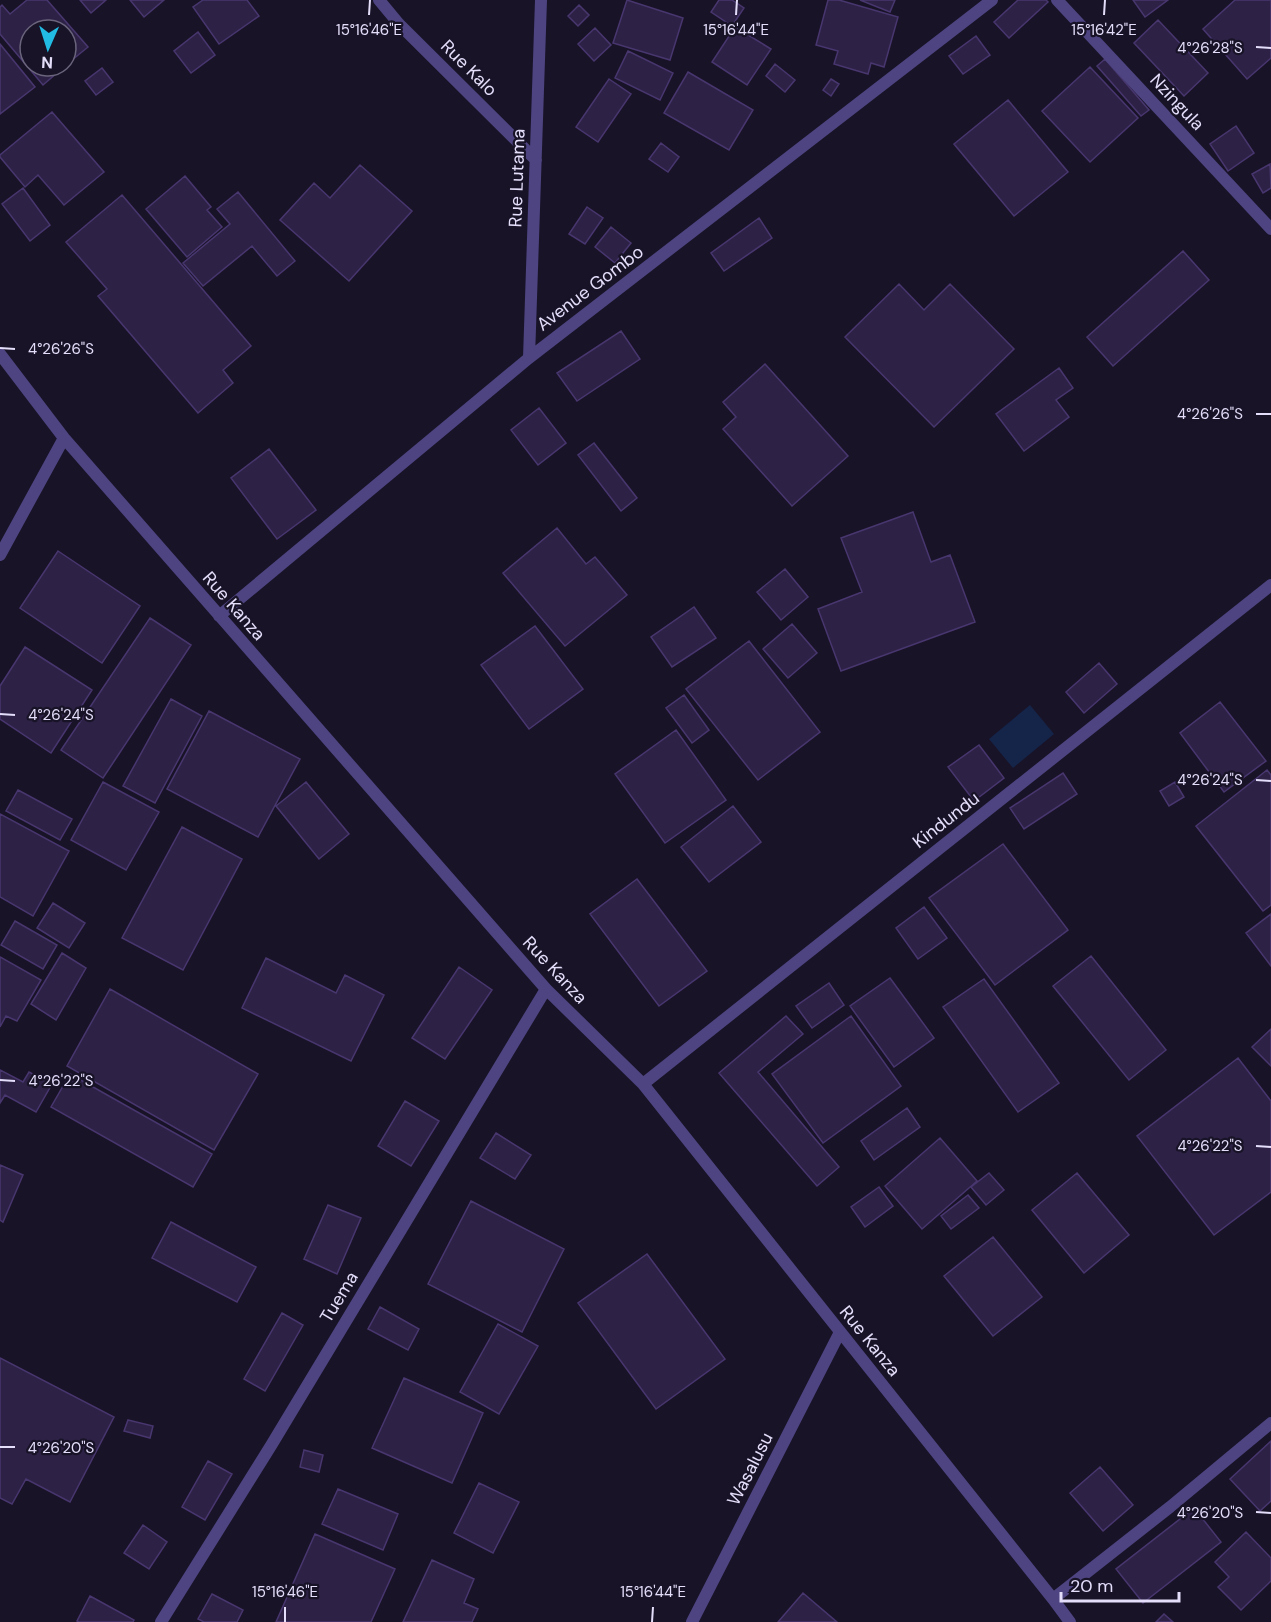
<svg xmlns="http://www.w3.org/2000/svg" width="1271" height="1622" font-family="'DM Sans',sans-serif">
  <rect width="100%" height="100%" fill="#191327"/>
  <path fill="#152449" d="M1030 705 1054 734 1013 768 989 739Z"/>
  <path fill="#2d2246" stroke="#48366f" stroke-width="1.5" d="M27 0H47L88 47 66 65V30H30V66H65L43 85 0 34V7L2 5 10 14Z
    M80 0H106L91 13Z
    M130 0H164L144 17Z
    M203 0H247L259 16 219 44 193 7Z
    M627 0 683 18 670 60 613 43Z
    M719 0H732L744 8 732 26 711 12Z
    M828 0H839L898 17 884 67 871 63 868 74 834 64 838 51 816 45Z
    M860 0H895L890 12Z
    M1018 0H1046L1048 2 1009 38 994 22Z
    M1133 0H1168L1145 17Z
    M1235 0H1271V58L1247 79 1203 29Z
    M579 5 589 15 578 26 568 16Z
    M1158 20 1208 73 1184 96 1134 43Z
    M735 27 771 49 747 85 712 62Z
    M595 28 611 45 594 61 578 44Z
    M198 32 215 55 191 73 174 51Z
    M976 36 990 55 963 74 949 56Z
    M0 44 35 87 0 114Z
    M628 51 673 73 660 100 615 78Z
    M1105 59 1149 110 1141 116 1097 66Z
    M775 64 795 80 785 92 766 76Z
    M1090 67 1138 118 1090 162 1042 111Z
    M102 68 113 82 96 95 85 81Z
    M688 72 753 110 729 150 664 113Z
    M609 79 631 94 598 142 576 127Z
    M831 79 839 84 831 96 823 90Z
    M1008 100 1068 172 1014 216 954 144Z
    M52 112 104 172 64 205 38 175 25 187 0 157V155Z
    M1236 126 1254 153 1228 171 1210 144Z
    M661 143 679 157 668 172 649 159Z
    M1270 164 1271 188 1263 193 1252 174Z
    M360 165 412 211 349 281 280 220 314 183 330 198Z
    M185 176 211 207 207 210 222 227 187 257 146 209Z
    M23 188 50 225 30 241 2 204Z
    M238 192 295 261 277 276 252 246 203 286 183 263 230 224 217 209Z
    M122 195 251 346 223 370 233 383 198 413 98 296 107 289 66 242Z
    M587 207 603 218 585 244 569 234Z
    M759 218 772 238 724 271 711 253Z
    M611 227 631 243 615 263 595 247Z
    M1183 251 1209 280 1113 366 1087 337Z
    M899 284 924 310 950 284 1014 349 934 427 845 337Z
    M621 331 640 359 577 401 557 373Z
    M765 364 848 456 792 506 723 429 736 417 723 402Z
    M1059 368 1073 388 1056 400 1069 417 1024 451 996 414Z
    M539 408 566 443 538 465 511 430Z
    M594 443 637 498 621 511 578 455Z
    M269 449 316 510 277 539 231 478Z
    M913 512 931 562 950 555 975 622 841 671 818 609 862 592 841 538Z
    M557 528 586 564 595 557 627 595 565 646 503 573Z
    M58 551 140 606 102 663 20 608Z
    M785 569 808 597 781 620 757 592Z
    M694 607 716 638 672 667 651 637Z
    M150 618 191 645 103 778 61 750Z
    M792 624 817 653 788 678 763 649Z
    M535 626 583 689 529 729 481 665Z
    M749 641 820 732 758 780 686 689Z
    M25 647 92 690 51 753 0 719V686Z
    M1099 663 1117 684 1084 713 1066 692Z
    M684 695 709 730 692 743 666 708Z
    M171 699 202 716 155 803 123 786Z
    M1220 702 1266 761 1224 792 1180 733Z
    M209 711 300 759 258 837 167 789Z
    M676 730 726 800 665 843 615 774Z
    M979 745 1004 778 974 801 948 767Z
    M1267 770 1271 775V905L1263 911 1196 826Z
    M1063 773 1077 794 1024 829 1010 808Z
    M103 782 159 812 126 870 71 840Z
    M306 782 349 834 319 859 276 806Z
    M1175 782 1184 797 1169 806 1160 791Z
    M18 790 72 819 60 840 6 811Z
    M733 806 761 842 709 882 681 847Z
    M0 814 69 851 33 916 0 897Z
    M182 827 242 859 183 970 122 938Z
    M1003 844 1068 930 995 985 929 898Z
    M637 879 707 971 659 1006 590 914Z
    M53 903 85 923 69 948 37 928Z
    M924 907 947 938 918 959 896 928Z
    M1271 914V966L1246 933Z
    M15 921 57 945 43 969 1 945Z
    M62 953 86 968 56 1020 31 1004Z
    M1091 956 1166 1050 1129 1080 1053 986Z
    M0 957 41 980 17 1021 6 1016 0 1027Z
    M266 958 336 993 345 975 384 995 351 1061 242 1008Z
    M459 967 492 990 445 1059 412 1038Z
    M890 978 934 1038 894 1067 850 1006Z
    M984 979 1059 1083 1018 1112 943 1007Z
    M829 983 844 1005 812 1028 796 1006Z
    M110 989 258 1074 214 1150 67 1066Z
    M786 1016 803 1034 758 1072 839 1167 817 1186 719 1073Z
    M851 1016 901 1086 823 1143 772 1074Z
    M1271 1029V1066L1252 1047Z
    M1238 1058 1271 1101V1192L1214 1235 1137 1136Z
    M0 1070 23 1082 29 1072 52 1084 36 1112 5 1095 0 1103Z
    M70 1074 212 1154 193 1187 51 1107Z
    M405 1101 439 1121 411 1166 378 1146Z
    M907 1108 920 1127 874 1160 861 1141Z
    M496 1133 531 1155 515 1179 480 1158Z
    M940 1138 977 1181 922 1229 885 1186Z
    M0 1165 23 1175 3 1222 0 1220Z
    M989 1173 1004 1190 986 1205 971 1187Z
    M1077 1173 1129 1235 1084 1273 1032 1210Z
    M879 1187 893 1206 865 1227 851 1207Z
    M968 1195 979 1208 951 1229 941 1216Z
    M471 1201 564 1249 522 1332 428 1284Z
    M328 1205 361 1218 337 1274 304 1259Z
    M171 1222 256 1267 237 1302 152 1258Z
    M993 1237 1042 1297 993 1336 944 1276Z
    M647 1254 725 1359 656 1409 578 1303Z
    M380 1307 419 1329 408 1350 368 1329Z
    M282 1313 303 1325 265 1391 244 1379Z
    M498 1324 538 1346 499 1414 460 1392Z
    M0 1358 114 1417 70 1502 26 1479 12 1504 0 1498Z
    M404 1378 483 1413 452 1483 372 1448Z
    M128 1420 153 1426 150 1438 124 1431Z
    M1271 1441V1501L1260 1511 1230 1479Z
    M304 1450 323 1455 319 1472 300 1467Z
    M208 1461 232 1474 205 1520 182 1507Z
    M1100 1467 1133 1505 1103 1531 1070 1493Z
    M479 1483 519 1502 493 1553 454 1533Z
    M338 1489 398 1514 383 1550 322 1524Z
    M1194 1508 1221 1542 1143 1603 1116 1569Z
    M143 1525 167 1542 149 1569 124 1553Z
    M1246 1532 1271 1558V1581L1241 1610 1218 1587 1229 1577 1215 1562Z
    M315 1534 395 1569 371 1622H276Z
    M432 1560 474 1579 464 1603 478 1609 472 1622H403Z
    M803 1593 837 1622H778Z
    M212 1594 243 1610 237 1622H204L198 1619Z
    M90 1596 134 1620 133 1622H79L77 1621Z
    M1164 1614 1173 1622H1156Z"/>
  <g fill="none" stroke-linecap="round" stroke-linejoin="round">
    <path stroke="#4d4481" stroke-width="12" d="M379 0 399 24 536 160
      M1057 0 1271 229
      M0 354 64 438 546 989 643 1084 1053 1599 1070 1622
      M529 358 541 0
      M0 555 64 438
      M219 616 529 358 992 0
      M643 1084 1271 585
      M1053 1599 1170 1507 1271 1423
      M161 1622 272 1444 546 989
      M692 1622 840 1332"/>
  </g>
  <path fill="none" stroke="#e4defb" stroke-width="2" d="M369 15 370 0M736 15 737 0M1104 15 1105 0M1256 47 1271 48M0 348 15 349M1256 414H1271M0 714 15 715M1256 780 1271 781M0 1080 15 1081M1256 1146 1271 1147M0 1447H15M1256 1512 1271 1513M285 1622V1607M652 1622 653 1607"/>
  <g text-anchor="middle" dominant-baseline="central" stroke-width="4.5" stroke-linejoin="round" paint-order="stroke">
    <g font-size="18" fill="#e4defb" stroke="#191327">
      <text transform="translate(469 68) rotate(45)">Rue Kalo</text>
      <text transform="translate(1177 102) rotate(47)">Nzingula</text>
      <text transform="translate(517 178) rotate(-88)">Rue Lutama</text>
      <text transform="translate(590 288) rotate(-37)">Avenue Gombo</text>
      <text transform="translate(234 606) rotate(49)">Rue Kanza</text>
      <text transform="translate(946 820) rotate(-38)">Kindundu</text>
      <text transform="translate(555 970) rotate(47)">Rue Kanza</text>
      <text transform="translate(339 1297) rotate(-59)">Tuema</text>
      <text transform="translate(870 1341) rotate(51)">Rue Kanza</text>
      <text transform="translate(750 1469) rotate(-63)">Wasalusu</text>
    </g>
  </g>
  <g font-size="15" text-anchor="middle" fill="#e4defb" stroke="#191327" stroke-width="4.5" stroke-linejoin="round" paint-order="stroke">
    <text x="369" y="35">15°16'46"E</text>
    <text x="736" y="35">15°16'44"E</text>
    <text x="1104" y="35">15°16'42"E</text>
    <text x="1210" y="53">4°26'28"S</text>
    <text x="61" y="354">4°26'26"S</text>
    <text x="1210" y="419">4°26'26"S</text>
    <text x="61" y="720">4°26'24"S</text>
    <text x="1210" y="785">4°26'24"S</text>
    <text x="61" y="1086">4°26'22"S</text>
    <text x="1210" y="1151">4°26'22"S</text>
    <text x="61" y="1453">4°26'20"S</text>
    <text x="1210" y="1518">4°26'20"S</text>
    <text x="285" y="1597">15°16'46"E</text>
    <text x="653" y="1597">15°16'44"E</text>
  </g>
  <g transform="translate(48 48) rotate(183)"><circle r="28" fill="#191327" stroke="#6a647c" stroke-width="1.5"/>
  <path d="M0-4.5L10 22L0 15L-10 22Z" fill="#21bbe4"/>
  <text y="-9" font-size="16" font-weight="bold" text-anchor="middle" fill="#e4defb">N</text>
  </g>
  <path d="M1061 1592v9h118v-9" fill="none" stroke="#e4defb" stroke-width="3"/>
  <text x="1070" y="1592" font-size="18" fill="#e4defb" stroke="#191327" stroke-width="4.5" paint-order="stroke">20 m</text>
</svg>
